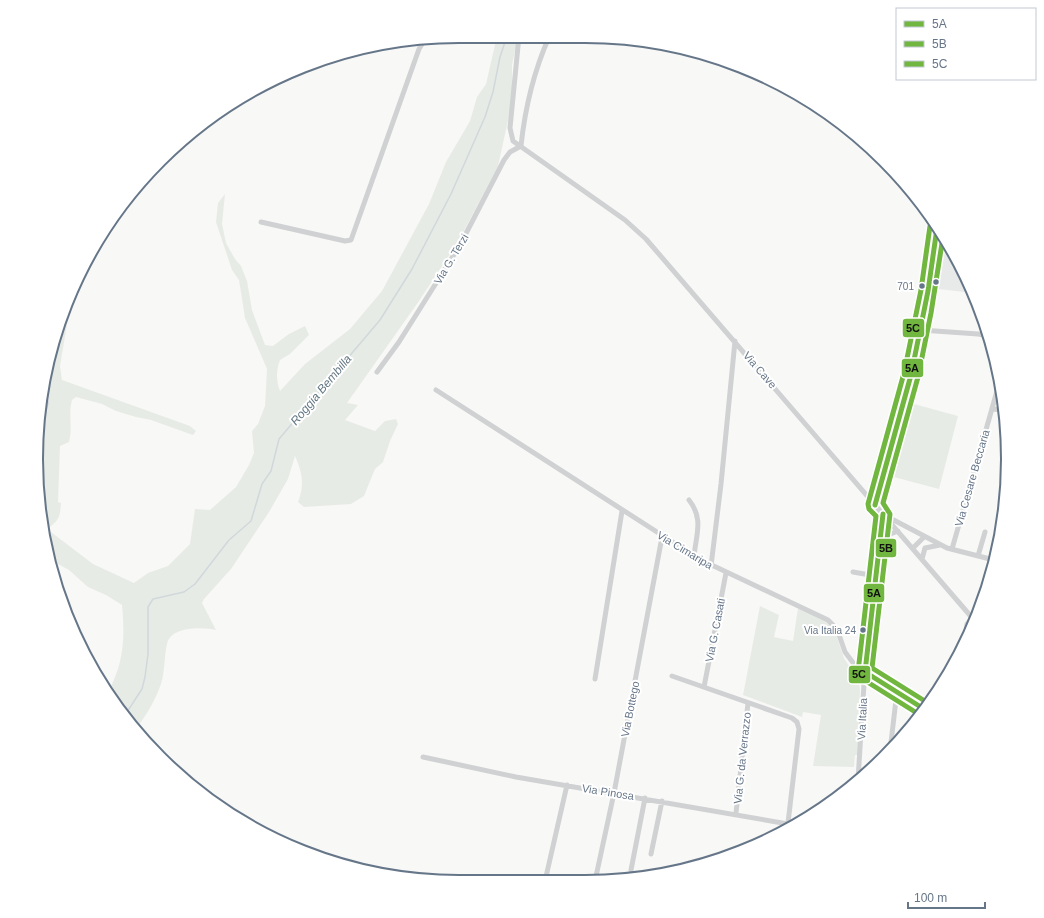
<svg xmlns="http://www.w3.org/2000/svg" width="1044" height="918" font-family="Arial,sans-serif">
  <rect width="100%" height="100%" fill="#f8f8f7"/>
  <path fill="#e8eae9" d="M945 241 964 272 972 293 939 289Z"/>
  <path fill="#e7ebe5" d="M497 36H518L512 65V102L498 166 458 242 419 301 347 403 358 405 345 420 375 431 385 421 396 419 398 424 390 441 383 462 375 469 364 496 351 504 304 507 298 502C305 484 302 472 295 456L288 479 269 512 231 569 204 599 202 603 216 630C202 627 171 626 167 644 164 657 165 672 161 684 155 701 146 716 135 730L108 692C124 663 125 638 122 605L106 595 88 587 69 570 49 559 37 486 40 438 49 403 45 375 47 369 68 297 73 289 60 366 62 380 190 426 196 431 193 435 190 434 151 420 136 417 116 411 102 404 76 397 72 400C68 415 73 427 69 442L60 446 58 502 61 503C60 519 58 521 47 529L93 564 134 583 148 573 168 566 190 544 195 509 210 510 236 487 249 465 254 453 252 431 258 424 265 406 267 369 245 318 239 280 232 270 216 222 218 203 225 194 222 224 226 243 235 259 241 266 247 281 252 310 265 345 273 346 289 334 305 326 309 335 290 354 280 360C276 370 276 381 280 391L305 364 350 329 382 291 429 204 446 162 470 121 477 97 486 84Z
    M914 404 958 416 939 489 894 477Z
    M760 606 779 615 774 637 793 641 798 608 824 619 833 626 844 658 858 680 860 689 858 755H855L854 767 813 766 821 715 803 712 802 717 743 695Z"/>
  <path fill="#d1d8dc" d="M47 369 45 375 49 403 40 438 44 377Z"/>
  <g fill="none" stroke-linecap="round" stroke-linejoin="round">
    <path stroke="#d1d8dc" stroke-width="1.5" d="M125 715 142 689 145 677 148 654V607L153 599 184 592 195 584 229 540 251 521 262 484 271 471 279 439 380 320 412 269 451 194 485 117 493 92 500 57 507 36"/>
    <path stroke="#d0d1d2" stroke-width="5" d="M519 36 510 128 513 141 625 220 646 239 974 620
      M521 146C525 108 534 71 549 37
      M261 222 345 241 351 240 419 49 424 41
      M921 330 978 334 989 336
      M377 372 399 342 460 245 504 160 510 152 521 146
      M436 390 699 559 828 620 837 629 845 652 854 664 924 709
      M992 409 1004 410
      M689 500C704 519 696 534 694 557
      M875 505C884 468 897 432 906 396 919 340 930 284 937 227
      M886 516 947 548 994 560
      M880 542 888 535 898 531
      M913 548 924 537
      M952 549 999 384
      M978 556 985 532
      M922 559 925 548 940 545
      M711 566 721 484 735 341
      M853 572 876 576
      M965 640 967 624 972 618
      M672 676 792 718 797 722 799 729 788 823
      M595 679 622 511
      M704 687 726 573
      M890 751 897 691
      M423 757 516 777 794 825
      M858 780 865 668 883 514
      M736 813 748 703
      M651 854 662 801
      M631 870 645 798
      M545 881 567 785
      M595 881 614 793 662 537"/>
    <g stroke="#fff" stroke-width="8">
      <path id="bus-1" d="M875 505 911 375 928 291 937 228
        M865 672 883 514
        M865 672 924 709"/>
    </g>
    <g stroke="#fff" stroke-width="8">
      <path id="bus-2" d="M928 703 872 668 890 514 883 503 918 377 931 313 943 237"/>
    </g>
    <g stroke="#fff" stroke-width="8">
      <path id="bus-3" d="M920 715 861 678 858 672 876 516 869 509 868 504 904 373 921 290 930 226"/>
    </g>
    <use href="#bus-1" stroke="#71b73f" stroke-width="5"/>
    <use href="#bus-2" stroke="#71b73f" stroke-width="5"/>
    <use href="#bus-3" stroke="#71b73f" stroke-width="5"/>
  </g>
  <g fill="#667689" stroke="#fff" stroke-width="1.5">
    <circle cx="936" cy="282" r="3.5"/>
    <circle cx="922" cy="286" r="3.5"/>
    <circle cx="863" cy="630" r="3.5"/>
  </g>
  <g text-anchor="middle" dominant-baseline="central" stroke-width="4" stroke-linejoin="round" paint-order="stroke">
    <g font-size="10" fill="#667689" stroke="#fff" text-anchor="end">
      <text x="914" y="286">701</text>
      <text x="856" y="630">Via Italia 24</text>
    </g>
    <g font-size="11" fill="#667689" stroke="#fff">
      <text transform="translate(451 259) rotate(-59)">Via G. Terzi</text>
      <text transform="translate(760 370) rotate(49)">Via Cave</text>
      <text transform="translate(972 478) rotate(-74)">Via Cesare Beccaria</text>
      <text transform="translate(685 550) rotate(31)">Via Cimaripa</text>
      <text transform="translate(715 630) rotate(-79)">Via G. Casati</text>
      <text transform="translate(630 709) rotate(-79)">Via Bottego</text>
      <text transform="translate(862 719) rotate(-87)">Via Italia</text>
      <text transform="translate(742 758) rotate(-84)">Via G. da Verrazzo</text>
      <text transform="translate(608 792) rotate(9)">Via Pinosa</text>
    </g>
    <g font-size="12" font-style="italic" fill="#627784" stroke="#fff">
      <text transform="translate(321 390) rotate(-50)">Roggia Bembilla</text>
    </g>
  </g>
  <path d="M0 0H1044V918H0ZM459 43H585A416 416 0 0 1 1001 459V459A416 416 0 0 1 585 875H459A416 416 0 0 1 43 459V459A416 416 0 0 1 459 43Z" fill="#fff" fill-rule="evenodd"/>
  <path fill="none" stroke="#667689" stroke-width="2" d="M459 43H585A416 416 0 0 1 1001 459V459A416 416 0 0 1 585 875H459A416 416 0 0 1 43 459V459A416 416 0 0 1 459 43Z"/>
  <g stroke="#fff" stroke-width="1.5">
    <rect x="902" y="318" width="23" height="20" rx="4" fill="#71b73f"/>
    <rect x="901" y="358" width="23" height="20" rx="4" fill="#71b73f"/>
    <rect x="875" y="538" width="22" height="20" rx="4" fill="#71b73f"/>
    <rect x="863" y="583" width="22" height="20" rx="4" fill="#71b73f"/>
    <rect x="848" y="665" width="23" height="19" rx="4" fill="#71b73f"/>
  </g>
  <g font-size="11" text-anchor="middle" font-weight="bold" fill="#111">
    <text x="913" y="332">5C</text>
    <text x="912" y="372">5A</text>
    <text x="886" y="552">5B</text>
    <text x="874" y="597">5A</text>
    <text x="859" y="678">5C</text>
  </g>
  <rect x="896" y="8" width="140" height="72" fill="#ffffff" stroke="#c2c8d0"/>
  <rect x="904" y="21" width="20" height="6" fill="#71b73f" stroke="#c2c8d0"/>
  <text x="932" y="28" font-size="12" fill="#667689">5A</text>
  <rect x="904" y="41" width="20" height="6" fill="#71b73f" stroke="#c2c8d0"/>
  <text x="932" y="48" font-size="12" fill="#667689">5B</text>
  <rect x="904" y="61" width="20" height="6" fill="#71b73f" stroke="#c2c8d0"/>
  <text x="932" y="68" font-size="12" fill="#667689">5C</text>
  <path d="M908 902v6h77v-6" fill="none" stroke="#667689" stroke-width="2"/>
  <text x="914" y="902" font-size="12" fill="#667689" stroke="#ffffff" stroke-width="3" paint-order="stroke">100 m</text>
</svg>
